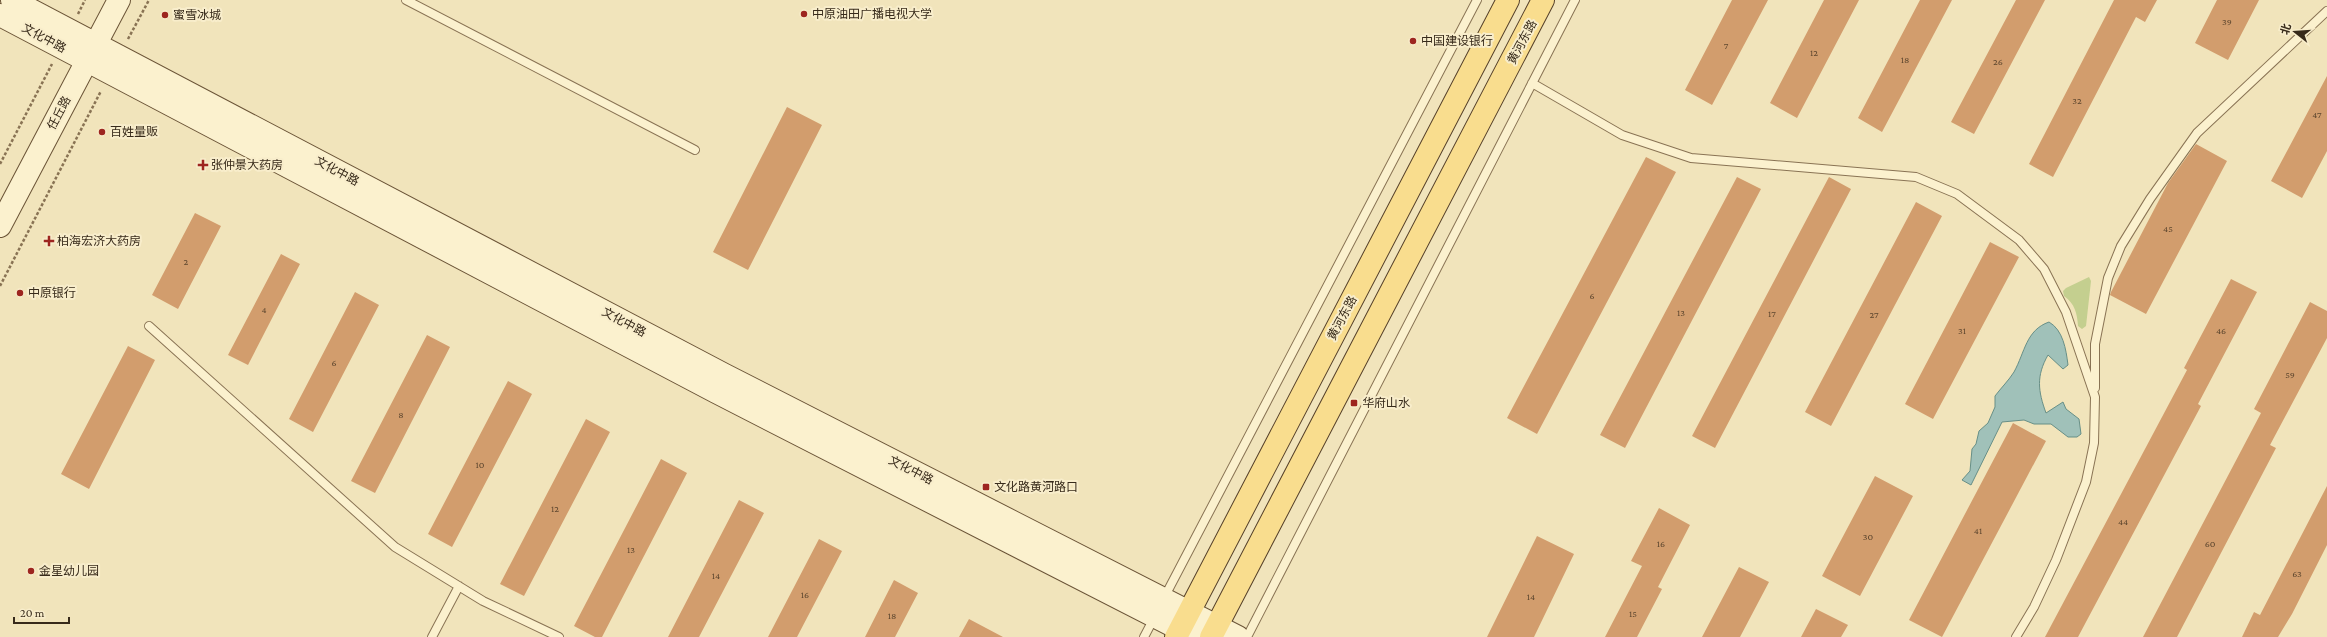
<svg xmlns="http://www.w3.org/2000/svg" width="2327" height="637" font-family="'Crimson Pro','Noto Sans SC',serif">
  <rect width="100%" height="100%" fill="#f1e4bb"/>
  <path fill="#c4cf8f" d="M2089 277 2091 281 2086 326 2082 329 2078 326C2077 313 2075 304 2064 296L2063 291 2066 288Z"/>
  <path fill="#a0c1b9" stroke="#678f87" d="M2049 322C2063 330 2066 349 2068 365L2063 369 2048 355C2036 376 2038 391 2046 413L2063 402 2066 409 2079 419 2081 434 2077 437H2068L2051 424H2034L2024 420 2002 422 1971 485 1962 480 1970 471 1972 449 1976 444 1979 431 1988 423 1995 407V396C2001 388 2009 380 2014 372 2025 352 2026 330 2049 322Z"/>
  <path fill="#d29d6d" d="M1732 0H1768L1712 105 1685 90Z
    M1824 0H1859L1797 118 1770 103Z
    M1920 0H1952L1882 132 1858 118Z
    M2016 0H2045L1974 134 1951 122Z
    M2114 0H2157L2145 22 2136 17 2053 177 2029 164Z
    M2217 0H2259L2228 60 2195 43Z
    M2327 76V151L2302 198 2271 181Z
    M787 107 822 125 748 270 713 252Z
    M2196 144 2227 161 2146 314 2110 295 2111 292 2168 183Z
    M1646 157 1676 172 1537 434 1507 418Z
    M1737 177 1761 189 1625 448 1600 435Z
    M1829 177 1851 189 1715 448 1692 436Z
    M1916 202 1942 216 1831 426 1805 412Z
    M195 213 221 226 178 309 152 295Z
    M1990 242 2019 257 1933 419 1905 404Z
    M281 254 300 264 248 365 228 355Z
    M2231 279 2257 292 2198 404 2201 406 2078 637H2045L2187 370 2184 368Z
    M355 292 379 305 313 432 289 419Z
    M2310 302 2327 311V338L2270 445 2276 448 2177 637H2143L2261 413 2254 409Z
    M427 335 450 347 375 493 351 481Z
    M128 346 155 360 89 489 61 474Z
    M508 381 532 394 452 547 428 534Z
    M586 419 610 432 524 596 500 584Z
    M2013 423 2046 441 1942 637 1909 620Z
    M661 459 687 473 602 637H595L574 626Z
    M1875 476 1913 496 1860 596 1822 576Z
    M2327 486V545L2292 614 2278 637H2242L2254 612 2260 615Z
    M739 500 764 513 699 637H668Z
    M1659 508 1690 525 1658 587 1662 589 1637 637H1605L1642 566 1631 561Z
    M1537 536 1574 554 1534 637H1487Z
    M819 539 842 551 797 637H768Z
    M1739 567 1769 582 1740 637H1702Z
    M894 580 918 593 895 637H865Z
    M1816 609 1848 625 1841 637H1801Z
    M969 619 1003 637H959Z"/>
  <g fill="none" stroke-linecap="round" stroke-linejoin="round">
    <g stroke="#897354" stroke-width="10">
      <path id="lane" d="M406 0 695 150
        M1532 83 1622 135 1691 158 1916 177 1957 194 2019 240 2044 269 2066 312 2095 397 2094 443 2086 482 2056 560 2034 607 2016 637
        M149 326 395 547 483 601 559 637
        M2095 388V344L2108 278 2121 246 2150 199 2197 133 2327 11
        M1164 598 1477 0
        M432 637 459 586
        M1144 637 1154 618
        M1247 637 1575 0"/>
    </g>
    <g stroke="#6b5437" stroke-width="24">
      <path id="secondary" d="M12 0 725 375 1238 637
        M0 15 716 392 1195 637
        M0 226 119 0"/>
    </g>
    <g stroke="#564029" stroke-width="24">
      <path id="primary" d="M1176 637 1508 0
        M1211 637 1543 0"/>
    </g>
    <path stroke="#897354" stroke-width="2.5" stroke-dasharray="3 2" stroke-linecap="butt" d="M78 14 85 0
      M128 39 149 0
      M0 164 52 64
      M0 286 101 91"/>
    <use href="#lane" stroke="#fbf1ce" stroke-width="8"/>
    <use href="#secondary" stroke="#fbf1ce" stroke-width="22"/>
    <use href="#primary" stroke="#f9dd8e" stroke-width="22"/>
  </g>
  <g fill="#9d251f" stroke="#f8edcb" stroke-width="1.5">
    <circle cx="804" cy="14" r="4"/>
    <circle cx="165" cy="15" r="4"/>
    <circle cx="1413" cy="41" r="4"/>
    <circle cx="102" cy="132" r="4"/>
    <path d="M201 159h4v4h4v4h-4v4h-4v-4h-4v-4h4z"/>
    <path d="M47 235h4v4h4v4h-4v4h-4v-4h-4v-4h4z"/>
    <circle cx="20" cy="293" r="4"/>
    <rect x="1350" y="399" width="8" height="8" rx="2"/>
    <rect x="982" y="483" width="8" height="8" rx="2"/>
    <circle cx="31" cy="571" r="4"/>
  </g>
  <g text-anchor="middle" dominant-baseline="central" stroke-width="4" stroke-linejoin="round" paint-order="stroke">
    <g font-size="10" fill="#5e472f">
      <text x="2227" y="21">39</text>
      <text x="1726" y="45">7</text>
      <text x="1814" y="52">12</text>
      <text x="1905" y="59">18</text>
      <text x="1998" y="61">26</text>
      <text x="2077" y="100">32</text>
      <text x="2317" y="114">47</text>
      <text x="2168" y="228">45</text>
      <text x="186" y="261">2</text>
      <text x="1592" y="295">6</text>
      <text x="264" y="309">4</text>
      <text x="1681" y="312">13</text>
      <text x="1772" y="313">17</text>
      <text x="1874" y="314">27</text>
      <text x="1962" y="330">31</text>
      <text x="2221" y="330">46</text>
      <text x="334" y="362">6</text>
      <text x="2290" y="374">59</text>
      <text x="401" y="414">8</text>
      <text x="480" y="464">10</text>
      <text x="555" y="508">12</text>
      <text x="2123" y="521">44</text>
      <text x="1978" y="530">41</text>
      <text x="1868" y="536">30</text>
      <text x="1661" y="543">16</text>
      <text x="2210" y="543">60</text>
      <text x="631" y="549">13</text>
      <text x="2297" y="573">63</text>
      <text x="716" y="575">14</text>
      <text x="805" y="594">16</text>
      <text x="1531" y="596">14</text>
      <text x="1633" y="613">15</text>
      <text x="892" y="615">18</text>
    </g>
    <g font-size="12" fill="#372a1a" stroke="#f8edcb" text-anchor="start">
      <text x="812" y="14">中原油田广播电视大学</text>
      <text x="173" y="15">蜜雪冰城</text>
      <text x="1421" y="41">中国建设银行</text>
      <text x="110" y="132">百姓量贩</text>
      <text x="211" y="165">张仲景大药房</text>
      <text x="57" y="241">柏海宏济大药房</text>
      <text x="28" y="293">中原银行</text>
      <text x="1362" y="403">华府山水</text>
      <text x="994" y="487">文化路黄河路口</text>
      <text x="39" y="571">金星幼儿园</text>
    </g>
    <g font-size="12" fill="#372a1a" stroke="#f8edcb">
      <text transform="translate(44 38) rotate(28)">文化中路</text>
      <text transform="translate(1522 42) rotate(-62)">黄河东路</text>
      <text transform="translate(59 113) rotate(-62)">任丘路</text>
      <text transform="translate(337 171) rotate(28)">文化中路</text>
      <text transform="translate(1342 318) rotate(-62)">黄河东路</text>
      <text transform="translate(624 322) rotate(28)">文化中路</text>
      <text transform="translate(911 470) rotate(27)">文化中路</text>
    </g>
  </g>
  <g transform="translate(2295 32) rotate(287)" stroke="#f8edcb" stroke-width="3" paint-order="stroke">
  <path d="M0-3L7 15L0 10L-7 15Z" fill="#372a1a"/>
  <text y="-6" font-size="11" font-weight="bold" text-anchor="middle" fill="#372a1a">北</text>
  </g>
  <path d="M14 617v6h55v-6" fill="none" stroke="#372a1a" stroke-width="2"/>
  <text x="20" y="617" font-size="12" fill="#372a1a" stroke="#f8edcb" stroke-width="3" paint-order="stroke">20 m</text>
</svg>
